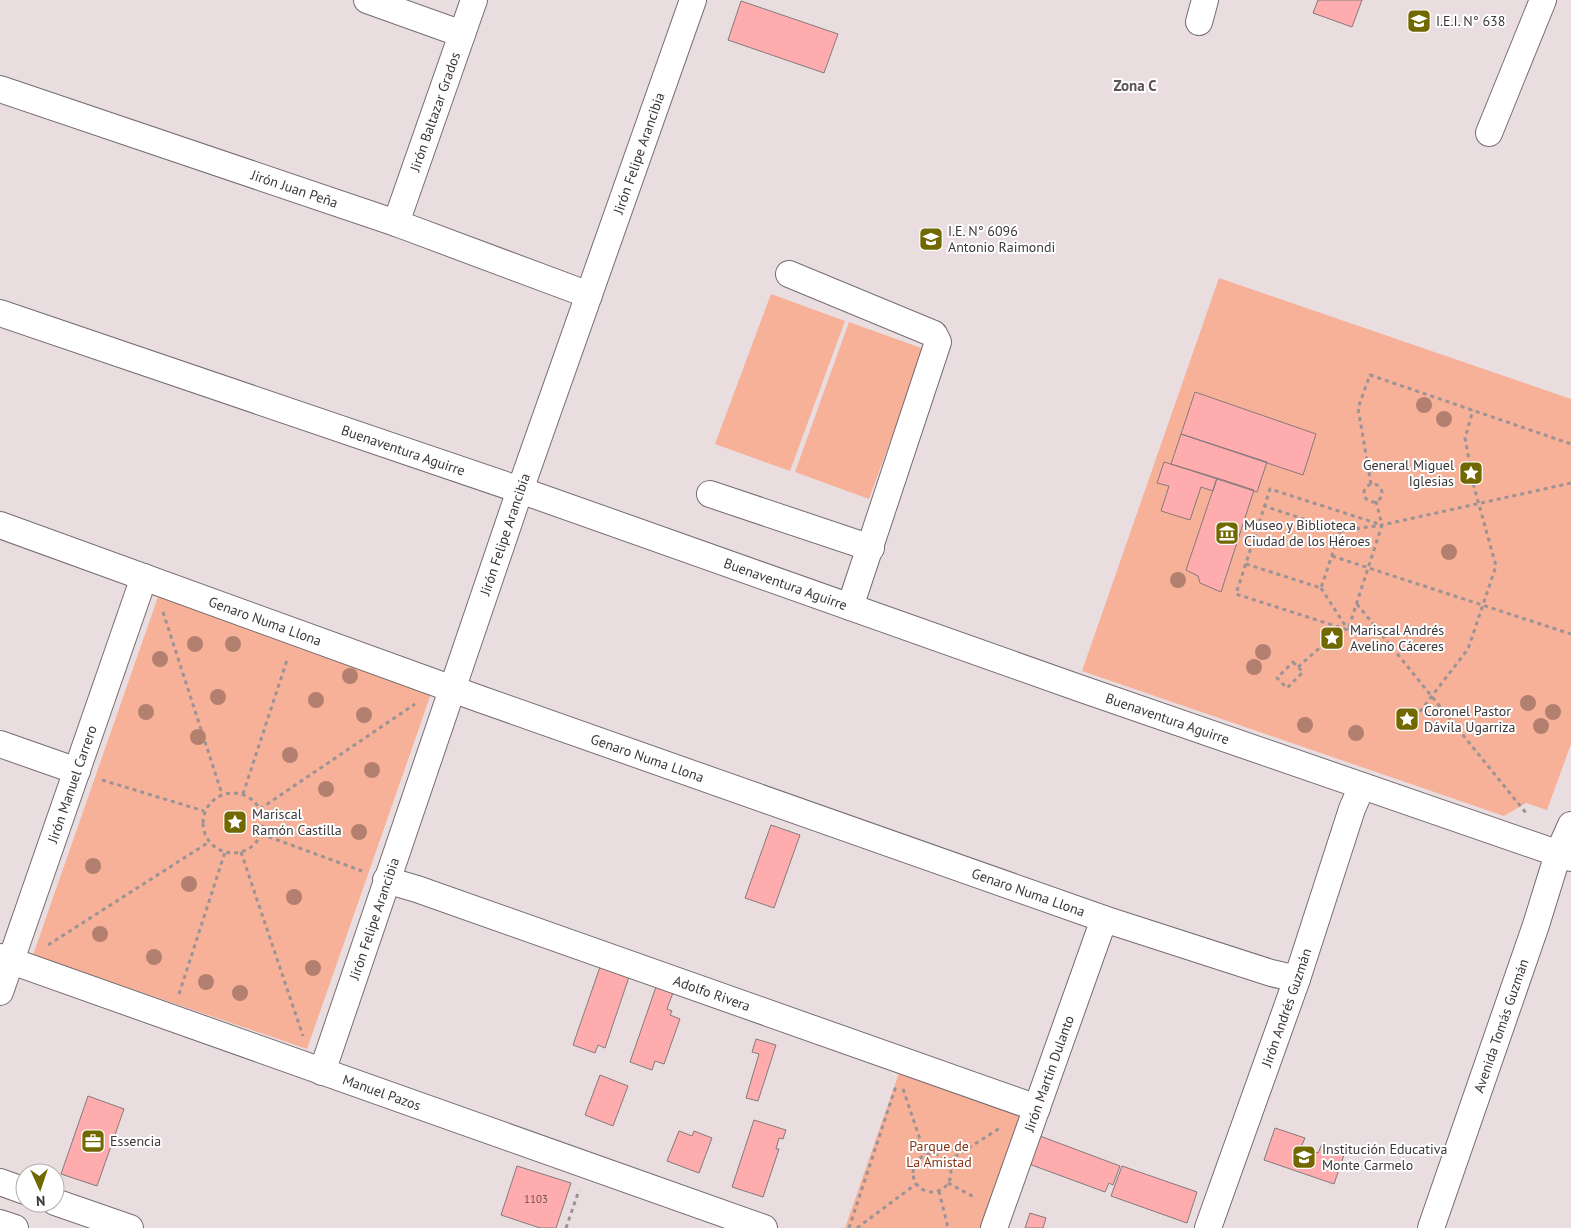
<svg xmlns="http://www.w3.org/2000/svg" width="1571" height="1228" font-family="'PT Sans',sans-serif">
  <rect width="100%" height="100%" fill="#e9dde0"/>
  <path fill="#f7b199" d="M1219 278 1571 399V744L1547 810 1526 803 1504 816 1082 671Z
    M771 294 845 321 790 471 715 444Z
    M849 322 924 349 869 499 795 472Z
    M158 597 432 691 307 1049 33 955Z
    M900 1070 1022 1112 981 1228H845Z"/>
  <path fill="#feacad" stroke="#857a7a" d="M1318 0H1362L1352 27 1313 13Z
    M741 1 838 34 824 73 728 40Z
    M1195 392 1316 434 1303 475 1181 434Z
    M1181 434 1267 462 1257 492 1171 464Z
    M1164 462 1217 478 1213 491 1201 487 1190 520 1161 511 1169 486 1157 483Z
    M1217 478 1254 490 1221 592 1200 583 1198 576 1186 570Z
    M771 825 800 835 774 908 745 898Z
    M600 967 629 977 605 1048 598 1045 595 1053 573 1045Z
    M657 984 674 990 667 1009 672 1011 670 1015 680 1019 664 1064 655 1061 652 1070 630 1062Z
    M756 1039 776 1045 758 1101 746 1098 759 1054 752 1052Z
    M600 1075 628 1086 613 1126 585 1115Z
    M88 1096 124 1109 97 1186 61 1174Z
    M754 1120 786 1130 783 1139 779 1138 776 1149H779L763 1197 732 1187Z
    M1275 1128 1305 1138 1301 1147 1318 1153 1322 1144 1345 1152 1334 1184 1264 1160Z
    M679 1131 692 1136 694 1131 712 1138 699 1173 667 1161Z
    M1040 1136 1120 1166 1113 1185 1109 1183 1105 1192 1029 1164Z
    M517 1166 571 1183 556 1228H540L501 1215Z
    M1122 1166 1197 1192 1187 1223 1111 1196Z
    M1030 1213 1046 1218 1043 1228H1025Z"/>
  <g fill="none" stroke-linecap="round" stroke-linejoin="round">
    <g stroke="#776d70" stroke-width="28">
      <g id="minor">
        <path d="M367 0 462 34"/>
        <path d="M1199 22 1205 0"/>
        <path id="s1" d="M0 89 396 223 589 295"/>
        <path d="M1489 133 1543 0"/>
        <path id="s2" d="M396 223 474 0"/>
        <path d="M789 274 934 334 938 342 850 607"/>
        <path id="s3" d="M0 313 520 490 1079 688 1571 858"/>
        <path d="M710 494 871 548"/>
        <path id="s4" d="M0 525 480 699 1104 919 1271 973 1297 979"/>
        <path d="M0 744 77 771"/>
        <path id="s5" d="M386 880 417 889 1037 1108"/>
        <path id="s6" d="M0 957 764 1228"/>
        <path id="s7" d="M0 992 144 577"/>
        <path id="s8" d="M322 1072 520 490 693 0"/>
        <path d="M0 1182 25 1191"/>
        <path d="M55 1202 130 1228"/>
        <path d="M0 1223 15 1228"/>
        <path id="s9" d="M994 1228 1104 919"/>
        <path id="s10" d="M1208 1228 1297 979 1352 809 1362 786"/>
        <path id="s11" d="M1431 1228 1536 925 1558 854 1571 825"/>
      </g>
    </g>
    <path stroke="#9c9395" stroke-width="3" stroke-dasharray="4 4" stroke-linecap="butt" d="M1463 474a9 9 0 1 1 18 0a9 9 0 1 1-18 0Z
      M1470 465 1465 438 1473 410
      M1364 493a9 9 0 1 1 18 0a9 9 0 1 1-18 0Z
      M1371 484 1358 408 1370 375 1571 444
      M1376 501 1382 525 1348 630 1236 594 1270 489 1382 525
      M1340 531 1382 525 1571 483
      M1332 556 1571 634
      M1246 564 1321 588 1340 531 1264 506
      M1321 588 1348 630
      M1357 604 1526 813
      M163 612 222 794
      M1322 639a9 9 0 1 1 18 0a9 9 0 1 1-18 0Z
      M1293 662 1303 672 1287 688 1277 678Z
      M1298 667 1324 644
      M1397 719a9 9 0 1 1 18 0a9 9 0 1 1-18 0Z
      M1415 718 1468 649 1496 566 1473 483
      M102 780 204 811
      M203 823a30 30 0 1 1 60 0a30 30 0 1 1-60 0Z
      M243 794 288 657
      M260 809 415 704
      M261 834 362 871
      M241 852 303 1036
      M48 945 209 842
      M179 994 225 852
      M903 1089 925 1154
      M913 1173a19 19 0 1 1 38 0a19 19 0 1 1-38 0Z
      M948 1161 1000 1128
      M948 1183 976 1198
      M939 1191 948 1228
      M566 1228 579 1190
      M849 1228 896 1086
      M857 1228 916 1184"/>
    <use href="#minor" stroke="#fff" stroke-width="26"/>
  </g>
  <g fill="#b38070">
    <circle cx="1424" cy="405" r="8"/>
    <circle cx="1444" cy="419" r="8"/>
    <circle cx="1449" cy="552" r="8"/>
    <circle cx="1178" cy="580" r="8"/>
    <circle cx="195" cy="644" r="8"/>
    <circle cx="233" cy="644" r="8"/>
    <circle cx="1263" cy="652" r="8"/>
    <circle cx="160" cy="659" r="8"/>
    <circle cx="1254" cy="667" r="8"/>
    <circle cx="350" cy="676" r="8"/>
    <circle cx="218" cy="697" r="8"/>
    <circle cx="316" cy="700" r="8"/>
    <circle cx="1528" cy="703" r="8"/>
    <circle cx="146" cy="712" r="8"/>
    <circle cx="1553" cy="712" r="8"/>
    <circle cx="364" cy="715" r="8"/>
    <circle cx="1305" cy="725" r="8"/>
    <circle cx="1541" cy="726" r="8"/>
    <circle cx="1356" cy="733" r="8"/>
    <circle cx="198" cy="737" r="8"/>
    <circle cx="290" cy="755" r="8"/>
    <circle cx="372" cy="770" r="8"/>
    <circle cx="326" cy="789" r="8"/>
    <circle cx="359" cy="832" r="8"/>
    <circle cx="93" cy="866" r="8"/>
    <circle cx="189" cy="884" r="8"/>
    <circle cx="294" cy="897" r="8"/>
    <circle cx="100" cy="934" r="8"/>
    <circle cx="154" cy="957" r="8"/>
    <circle cx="313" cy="968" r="8"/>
    <circle cx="206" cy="982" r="8"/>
    <circle cx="240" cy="993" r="8"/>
  </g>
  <defs>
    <g id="school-square" transform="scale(1.25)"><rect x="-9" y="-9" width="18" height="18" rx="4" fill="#726800" stroke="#fff"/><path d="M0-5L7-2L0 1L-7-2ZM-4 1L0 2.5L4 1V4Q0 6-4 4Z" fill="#fff"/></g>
    <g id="sight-square" transform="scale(1.25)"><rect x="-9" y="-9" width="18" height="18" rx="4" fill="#726800" stroke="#fff"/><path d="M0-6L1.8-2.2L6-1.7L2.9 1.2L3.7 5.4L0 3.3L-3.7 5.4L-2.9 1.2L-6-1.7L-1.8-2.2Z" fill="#fff"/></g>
    <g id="museum-square" transform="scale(1.25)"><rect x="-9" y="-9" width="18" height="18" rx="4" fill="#726800" stroke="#fff"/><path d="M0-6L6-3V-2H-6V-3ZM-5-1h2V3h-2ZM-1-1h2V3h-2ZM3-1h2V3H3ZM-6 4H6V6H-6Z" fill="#fff"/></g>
    <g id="office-square" transform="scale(1.25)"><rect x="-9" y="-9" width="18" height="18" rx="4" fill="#726800" stroke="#fff"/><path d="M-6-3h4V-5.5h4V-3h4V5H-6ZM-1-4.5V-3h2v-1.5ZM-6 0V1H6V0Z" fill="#fff"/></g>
  </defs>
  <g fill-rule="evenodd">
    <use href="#school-square" x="1419" y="21"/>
    <use href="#school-square" x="931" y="239"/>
    <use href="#sight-square" x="1471" y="473"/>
    <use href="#museum-square" x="1227" y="533"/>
    <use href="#sight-square" x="1332" y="638"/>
    <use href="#sight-square" x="1407" y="719"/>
    <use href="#sight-square" x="235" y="822"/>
    <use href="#office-square" x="93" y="1141"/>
    <use href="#school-square" x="1304" y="1157"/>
  </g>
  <g text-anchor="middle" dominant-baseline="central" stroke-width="4" stroke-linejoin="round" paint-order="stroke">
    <g font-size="11" fill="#6c5455">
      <text x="536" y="1199">1103</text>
    </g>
    <g font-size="14" fill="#3c3738" stroke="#fff" text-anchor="start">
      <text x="1436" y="21">I.E.I. N° 638</text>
      <text x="948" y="231">I.E. N° 6096<tspan x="948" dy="16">Antonio Raimondi</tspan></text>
      <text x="1454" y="465" text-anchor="end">General Miguel<tspan x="1454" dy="16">Iglesias</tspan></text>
      <text x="1244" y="525">Museo y Biblioteca<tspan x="1244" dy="16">Ciudad de los Héroes</tspan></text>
      <text x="1350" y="630">Mariscal Andrés<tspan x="1350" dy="16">Avelino Cáceres</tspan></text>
      <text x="1424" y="711">Coronel Pastor<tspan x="1424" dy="16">Dávila Ugarriza</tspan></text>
      <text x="252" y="814">Mariscal<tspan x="252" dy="16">Ramón Castilla</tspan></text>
      <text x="110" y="1141">Essencia</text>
      <text x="1322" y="1149">Institución Educativa<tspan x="1322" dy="16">Monte Carmelo</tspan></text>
    </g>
    <g font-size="14" fill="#3c3738" stroke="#fff">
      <text stroke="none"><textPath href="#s2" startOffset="118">Jirón Baltazar Grados</textPath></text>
      <text stroke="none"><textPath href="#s8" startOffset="972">Jirón Felipe Arancibia</textPath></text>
      <text stroke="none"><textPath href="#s1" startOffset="311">Jirón Juan Peña</textPath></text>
      <text stroke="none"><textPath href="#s3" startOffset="426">Buenaventura Aguirre</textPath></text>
      <text stroke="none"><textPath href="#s8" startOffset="568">Jirón Felipe Arancibia</textPath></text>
      <text stroke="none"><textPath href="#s3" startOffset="831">Buenaventura Aguirre</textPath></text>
      <text stroke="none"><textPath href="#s4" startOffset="282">Genaro Numa Llona</textPath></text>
      <text stroke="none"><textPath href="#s3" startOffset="1236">Buenaventura Aguirre</textPath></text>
      <text stroke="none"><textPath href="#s4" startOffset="688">Genaro Numa Llona</textPath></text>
      <text stroke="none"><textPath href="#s7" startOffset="220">Jirón Manuel Carrero</textPath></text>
      <text stroke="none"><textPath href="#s4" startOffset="1092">Genaro Numa Llona</textPath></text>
      <text stroke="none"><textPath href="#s8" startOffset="162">Jirón Felipe Arancibia</textPath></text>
      <text stroke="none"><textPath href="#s5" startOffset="345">Adolfo Rivera</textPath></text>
      <text stroke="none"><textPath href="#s10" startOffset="234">Jirón Andrés Guzmán</textPath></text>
      <text stroke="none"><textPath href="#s11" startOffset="214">Avenida Tomás Guzmán</textPath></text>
      <text stroke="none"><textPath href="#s9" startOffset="164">Jirón Martín Dulanto</textPath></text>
      <text stroke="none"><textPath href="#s6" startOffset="405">Manuel Pazos</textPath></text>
    </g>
    <g font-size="14" fill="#873415" stroke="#fff">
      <text x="939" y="1146">Parque de<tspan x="939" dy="16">La Amistad</tspan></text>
    </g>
    <g font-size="15" font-weight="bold" fill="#5c5255" stroke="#fff">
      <text x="1135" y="85">Zona C</text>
    </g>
  </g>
  <g transform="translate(40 1188) rotate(177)"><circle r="24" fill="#ffffff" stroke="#b1afaf"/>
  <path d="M0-4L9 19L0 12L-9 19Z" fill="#726800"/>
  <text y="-8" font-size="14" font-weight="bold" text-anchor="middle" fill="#3c3738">N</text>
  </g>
</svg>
